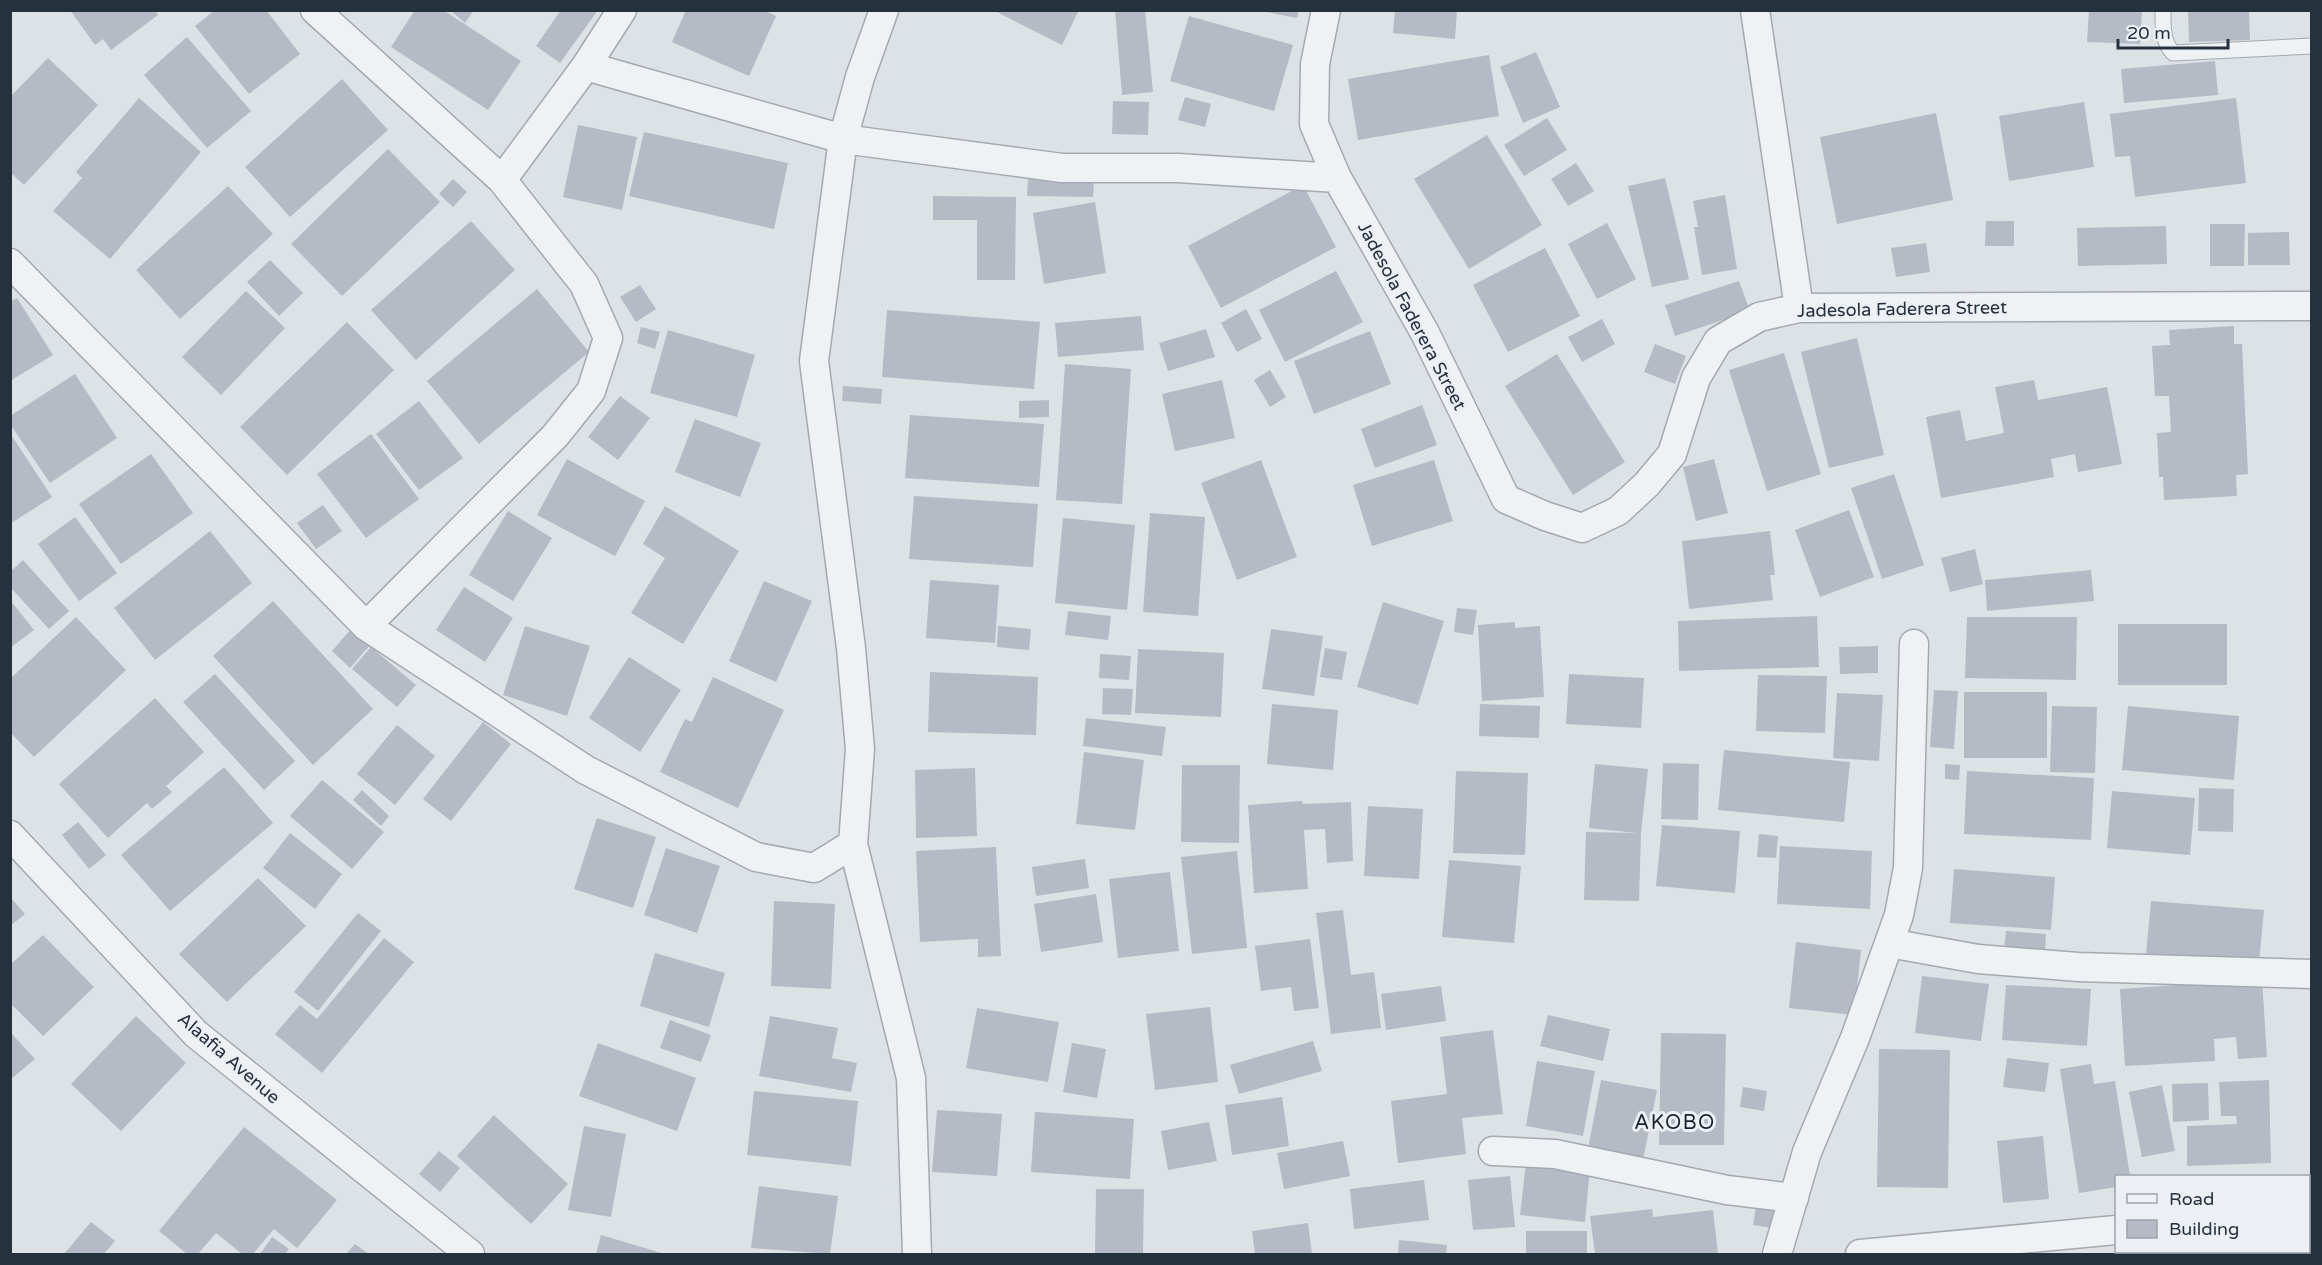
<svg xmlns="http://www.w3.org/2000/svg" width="2322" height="1265" font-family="'Varela Round',sans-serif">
  <rect width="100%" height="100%" fill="#dde2e7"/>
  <path fill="#b4bbc4" d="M70 10H155L158 15 111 50 103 39 95 45Z
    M215 10H266L300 54 249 94 195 26Z
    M415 10H443L521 61 488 110 391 47Z
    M450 10H474L465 23Z
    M561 10H598L560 63 536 46Z
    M686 10H763L776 16 749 76 672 42Z
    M993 10H1079L1062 45Z
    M1115 10H1145L1153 92 1122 95Z
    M1256 10H1299L1297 18Z
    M1395 10H1457L1455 39 1393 33Z
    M2089 10H2142L2140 44 2087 42Z
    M2188 10H2249L2250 40 2189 42Z
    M1189 16 1293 45 1274 111 1170 81Z
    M187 37 251 111 207 148 144 75Z
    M1536 52 1560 107 1523 123 1500 67Z
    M1489 55 1499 116 1358 140 1348 79Z
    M48 58 98 105 24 185 10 172V97Z
    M2215 61 2218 95 2124 103 2121 69Z
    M342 79 388 130 290 217 245 167Z
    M1185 97 1211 104 1205 127 1178 120Z
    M139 98 201 152 110 259 53 211 82 178 76 172Z
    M2236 98 2246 183 2135 197 2130 156 2115 157 2110 114Z
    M1113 101 1149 102 1148 135 1112 134Z
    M2084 102 2094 167 2009 181 1999 116Z
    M1936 113 1953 200 1837 224 1820 137Z
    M1547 118 1567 150 1524 176 1504 145Z
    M578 125 637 137 622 210 563 197Z
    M644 132 788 163 774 229 629 196Z
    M1487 135 1542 225 1469 269 1414 179Z
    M388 149 440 202 342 296 291 244Z
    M1576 163 1594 191 1568 206 1551 179Z
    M1665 178 1689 279 1652 287 1628 186Z
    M453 179 467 192 453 207 439 194Z
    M1028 179 1094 180 1093 197 1027 196Z
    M1303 185 1336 247 1221 308 1188 246Z
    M228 186 273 234 180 319 136 270Z
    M1725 195 1737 269 1702 275 1694 227H1698L1693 201Z
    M933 196 1016 197 1015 280H977V220H933Z
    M1095 202 1106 273 1044 284 1033 213Z
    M471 221 515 270 416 360 371 310Z
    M1986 221H2014V246H1985Z
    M1607 223 1636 279 1597 299 1568 244Z
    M2210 224H2245L2244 266H2210Z
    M2166 226 2167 264 2078 266 2077 228Z
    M2289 232 2290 265H2248V233Z
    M1926 243 1930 272 1896 277 1891 248Z
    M1545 248 1580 316 1508 352 1473 285Z
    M270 260 303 293 279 316 247 282Z
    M1336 271 1363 322 1285 362 1259 310Z
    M1739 281 1750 311 1675 336 1665 305Z
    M640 285 656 309 636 322 620 297Z
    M537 289 589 352 479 444 427 381Z
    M246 291 285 328 221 395 182 357Z
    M17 298 53 355 10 381V302Z
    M1246 309 1262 339 1237 352 1221 323Z
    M887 310 1040 322 1034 389 882 377Z
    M1141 316 1144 350 1058 357 1055 323Z
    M1602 319 1615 344 1582 362 1568 337Z
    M347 322 394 370 287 475 240 427Z
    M2234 326V344H2242L2248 474 2236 475 2237 496 2164 500 2163 477H2159L2157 433 2171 432 2169 396H2155L2152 346 2170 345 2169 330Z
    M641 327 660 332 655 349 637 343Z
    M1206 329 1215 357 1168 371 1159 343Z
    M668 330 755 355 737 417 650 393Z
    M1370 331 1391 384 1314 414 1294 361Z
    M1857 338 1884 455 1829 468 1801 352Z
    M1655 344 1686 356 1675 384 1644 372Z
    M1784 353 1821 474 1767 491 1729 370Z
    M1557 354 1625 462 1573 495 1505 386Z
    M1065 364 1131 369 1122 504 1056 500Z
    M1270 370 1286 397 1270 407 1254 380Z
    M75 374 117 438 50 483 10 424V416Z
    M1222 380 1235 438 1175 451 1162 394Z
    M2034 380 2038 400 2107 387 2122 464 2078 472 2075 454 2051 459 2054 477 1941 498 1926 417 1960 410 1966 441 2004 433 1995 387Z
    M843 386 882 389 881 404 842 401Z
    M620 396 650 418 618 460 588 437Z
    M1049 400V417L1019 418V401Z
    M419 401 463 458 419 490 376 434Z
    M1422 405 1437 445 1375 468 1361 429Z
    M910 415 1044 424 1039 487 905 478Z
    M695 419 761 443 740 497 675 472Z
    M10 433 52 497 10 524Z
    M371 434 419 499 366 538 317 474Z
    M151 454 193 513 121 564 79 504Z
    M567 459 645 501 615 556 537 515Z
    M1714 459 1728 513 1696 521 1683 467Z
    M1261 460 1297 557 1237 580 1201 483Z
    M1434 460 1453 521 1372 546 1353 485Z
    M1894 474 1924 565 1882 579 1851 488Z
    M914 496 1038 504 1033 567 909 559Z
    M323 505 342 531 316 549 297 523Z
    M665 506 739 551 683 644 631 613 665 558 643 544Z
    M1849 510 1874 577 1820 597 1795 530Z
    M508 511 552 538 513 601 469 575Z
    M1150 513 1205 517 1198 616 1143 612Z
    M75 517 117 573 79 601 38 544Z
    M1063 518 1135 525 1127 610 1055 603Z
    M210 531 252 583 155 660 114 608Z
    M1770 531 1775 575H1770L1773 600 1689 609 1682 541Z
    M1975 549 1983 584 1950 592 1941 558Z
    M23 560 69 611 49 629 10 587V572Z
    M2091 570 2094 601 1987 611 1985 580Z
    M930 580 999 585 995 643 926 638Z
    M764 581 812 601 776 682 729 661Z
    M464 587 513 618 485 662 436 630Z
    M10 600 34 630 10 648Z
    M273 601 373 709 313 765 213 656Z
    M1383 602 1444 621 1418 705 1357 687Z
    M1457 608 1477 610 1473 635 1454 632Z
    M1068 611 1111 616 1108 640 1065 635Z
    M1817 616 1819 667 1679 671 1678 621Z
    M76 617 126 670 34 757 10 732V679Z
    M1967 617H2077L2076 680 1965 678Z
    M1515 622V628L1540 626 1544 697 1482 701 1478 625Z
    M2118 624H2227V685H2118Z
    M525 626 590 646 567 716 503 695Z
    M998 626 1031 629 1029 650 997 647Z
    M352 628 371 644 350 668 332 651Z
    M1271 629 1323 636 1314 696 1262 689Z
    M1878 646V673L1840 674 1839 647Z
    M371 647 416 685 397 707 352 669Z
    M1325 648 1347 652 1342 680 1320 677Z
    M1138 649 1224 653 1221 717 1135 713Z
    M1100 654 1131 656 1129 680 1099 678Z
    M629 657 681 690 640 752 589 718Z
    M930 672 1038 677 1036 735 928 732Z
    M215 674 295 761 264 790 183 702Z
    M1569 674 1644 678 1641 728 1566 724Z
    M1758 675 1827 676 1825 733 1756 731Z
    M713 677 784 710 738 808 660 772 685 719 692 722Z
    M1103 688 1133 689 1131 715 1102 714Z
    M1934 690 1958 691 1954 749 1930 747Z
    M1964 692H2047V758H1964Z
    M1837 693 1883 695 1879 761 1833 758Z
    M155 698 204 752 166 786 172 792 152 809 147 803 108 838 59 784Z
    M1272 704 1338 710 1333 770 1267 764Z
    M1480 704 1540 706 1539 738 1479 736Z
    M2052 706 2097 707 2095 773 2050 772Z
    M2128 706 2239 716 2234 780 2122 770Z
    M1086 718 1166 727 1162 756 1083 746Z
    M483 722 511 744 451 821 423 799Z
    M397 725 435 756 395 805 357 774Z
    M1724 750 1850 762 1844 822 1718 810Z
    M1084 752 1144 760 1135 830 1076 824Z
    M1663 763 1699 764 1698 820 1661 819Z
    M1595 764 1648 769 1641 833 1639 901 1584 900 1586 832 1637 833 1589 828Z
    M1945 764 1960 765 1959 780 1945 779Z
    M1182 765H1240L1239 843 1181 842Z
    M224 767 273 823 170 911 121 855Z
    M975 768 977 836 916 838 915 770Z
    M1456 771 1528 773 1525 855 1453 853Z
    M1967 771 2094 778 2091 840 1964 834Z
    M322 780 384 832 352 869 290 816Z
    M2199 788 2234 789 2233 832 2198 831Z
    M362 790 389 816 381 826 353 800Z
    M2112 791 2195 798 2190 855 2107 848Z
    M1302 801 1303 804 1351 802 1353 861 1327 863 1325 829 1304 830 1308 889 1254 893 1248 805Z
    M1368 806 1423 809 1419 879 1364 876Z
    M597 818 656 837 633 908 574 889Z
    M78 822 106 855 89 869 62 835Z
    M1662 825 1740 831 1735 893 1656 886Z
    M290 833 342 874 315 909 263 868Z
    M1759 834 1778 836 1776 858 1757 857Z
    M1780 846 1872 851 1870 909 1777 904Z
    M996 847 1001 956 978 957V939L920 942 916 851Z
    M666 848 720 866 697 933 644 915Z
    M1237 851 1247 948 1192 954 1181 857Z
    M1085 859 1089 888 1036 896 1032 867Z
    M1449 860 1521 866 1514 943 1442 937Z
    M1954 869 2055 877 2051 930 1950 923Z
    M1170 872 1179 951 1118 958 1109 879Z
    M258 878 306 926 227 1002 179 954Z
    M1096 894 1103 942 1041 952 1034 904Z
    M10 897 25 914 10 926Z
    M774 901 835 904 831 989 771 986Z
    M2151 901 2264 910 2259 963 2146 954Z
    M1343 910 1351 975 1374 972 1381 1028 1331 1034 1316 913Z
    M358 913 381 931 318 1011 294 992Z
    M2006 931 2046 934 2045 954 2004 951Z
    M43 935 94 987 43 1036 10 1003V965Z
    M384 938 414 962 322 1073 275 1034 300 1005 317 1019Z
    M1310 939 1319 1008 1294 1011 1291 987 1261 991 1255 946Z
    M1796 942 1861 950 1854 1015 1789 1008Z
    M655 953 725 973 709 1027 640 1006Z
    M1922 976 1989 984 1981 1041 1915 1033Z
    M2262 979 2267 1057 2238 1059 2236 1037 2214 1039 2215 1061 2125 1066 2120 989Z
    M2006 985 2091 989 2087 1046 2002 1040Z
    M1441 986 1446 1021 1386 1030 1381 994Z
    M1210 1007 1218 1082 1155 1090 1146 1014Z
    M977 1008 1059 1022 1048 1082 966 1068Z
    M1548 1015 1610 1029 1603 1061 1540 1046Z
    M136 1016 186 1063 121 1131 71 1084Z
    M770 1016 838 1028 832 1058 857 1063 851 1092 759 1076Z
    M670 1020 711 1035 701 1062 660 1048Z
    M1493 1030 1503 1114 1462 1118 1466 1154 1398 1163 1391 1101 1447 1094 1440 1037Z
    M10 1032 35 1059 10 1080Z
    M1661 1033 1726 1034 1724 1145H1659Z
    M1313 1041 1322 1071 1239 1094 1230 1065Z
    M598 1043 696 1078 677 1131 579 1096Z
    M1072 1043 1106 1049 1097 1098 1063 1092Z
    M1879 1049 1950 1050 1948 1188 1877 1187Z
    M2007 1058 2049 1063 2045 1092 2003 1087Z
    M1537 1061 1595 1071 1583 1136 1526 1126Z
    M2091 1064 2094 1084 2115 1081 2130 1176H2116V1187L2079 1193 2060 1069Z
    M1601 1080 1657 1090 1643 1160 1588 1149Z
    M2269 1080 2271 1163 2187 1166V1126L2237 1124 2236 1116H2221L2219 1082Z
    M2208 1083 2209 1120 2173 1122 2172 1084Z
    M2162 1085 2175 1151 2142 1157 2129 1092Z
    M1743 1087 1767 1091 1764 1111 1740 1107Z
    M754 1091 858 1101 851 1166 747 1155Z
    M1282 1097 1289 1146 1232 1155 1225 1105Z
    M937 1110 1002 1114 997 1176 932 1172Z
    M1035 1112 1134 1119 1130 1179 1031 1172Z
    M494 1115 568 1184 531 1224 457 1156Z
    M1209 1122 1217 1161 1168 1170 1161 1131Z
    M584 1126 626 1134 611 1217 568 1210Z
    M244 1127 337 1200 297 1248 274 1229 253 1254H242L216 1233 198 1254H187L159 1231Z
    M2043 1136 2049 1199 2003 1203 1997 1141Z
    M1343 1141 1350 1176 1284 1189 1277 1153Z
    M439 1151 460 1168 440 1192 419 1174Z
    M1526 1163 1590 1169 1585 1222 1520 1215Z
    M1510 1176 1515 1227 1473 1230 1468 1180Z
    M1424 1180 1429 1220 1354 1229 1350 1189Z
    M759 1186 838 1196 830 1254 751 1248Z
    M1096 1189H1144L1143 1254H1095Z
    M1757 1201 1782 1206 1778 1229 1753 1225Z
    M1652 1209 1653 1217 1713 1210 1718 1254H1595L1590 1216Z
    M91 1222 115 1241 104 1254H64Z
    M1308 1223 1312 1254H1255L1252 1231Z
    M1526 1231H1587V1254H1526Z
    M601 1235 665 1254H596Z
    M272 1237 289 1249 285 1254H260Z
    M1399 1240 1447 1245 1446 1254H1398Z
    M355 1244 369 1254H346Z
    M2142 1252H2200V1254H2142Z"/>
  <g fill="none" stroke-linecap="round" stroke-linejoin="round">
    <g stroke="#a2a9b1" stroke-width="17">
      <path id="lane" d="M2163 10C2163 26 2162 41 2173 53L2312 46"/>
    </g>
    <g stroke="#a2a9b1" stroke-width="31">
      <path id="street" d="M315 10 502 180 584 284 608 338 591 391 555 436 366 626
        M884 10 860 77 843 139 814 361 851 648 860 749 853 844 911 1078 917 1254
        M1326 10 1315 64 1314 124 1337 178 1425 333 1506 499 1545 516 1582 528 1618 511 1647 484 1672 454 1696 378 1718 341 1759 317 1799 308 2312 306
        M1755 10 1799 308
        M586 66 843 139 1062 168H1178L1337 178
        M502 180 586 66 622 10
        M10 263 366 626 586 770 756 857 814 868 853 844
        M10 835 196 1034 470 1254
        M1889 943 1978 959 2078 967 2312 974
        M1493 1151 1555 1154 1727 1190 1794 1198
        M2308 1214H2312
        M1777 1254 1807 1152 1855 1038 1899 915 1908 868 1914 644
        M1860 1254 2116 1230"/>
    </g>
    <use href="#lane" stroke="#eff2f5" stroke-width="15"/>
    <use href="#street" stroke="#eff2f5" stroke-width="28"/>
  </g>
  <g text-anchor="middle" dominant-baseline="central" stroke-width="6" stroke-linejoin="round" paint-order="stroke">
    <g font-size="18" fill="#26313e" stroke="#ecf0f5">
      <text transform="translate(1902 309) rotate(-1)">Jadesola Faderera Street</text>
      <text transform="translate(1412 316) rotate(62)">Jadesola Faderera Street</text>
      <text transform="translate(229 1058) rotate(41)">Alaafia Avenue</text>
    </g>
    <g font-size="20" letter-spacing="1.5" fill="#18222e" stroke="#ecf0f5">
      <text x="1675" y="1123">AKOBO</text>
    </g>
  </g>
  <rect width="2322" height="1265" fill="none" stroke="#26313e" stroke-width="24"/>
  <rect x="2115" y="1175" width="195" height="78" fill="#ecf0f5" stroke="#9da4ac" stroke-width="1.5"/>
  <rect x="2127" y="1194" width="30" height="9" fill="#eff2f5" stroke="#9da4ac" stroke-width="1.5"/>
  <text x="2169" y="1205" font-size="18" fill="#26313e">Road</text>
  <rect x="2127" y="1220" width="30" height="18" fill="#b4bbc4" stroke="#9da4ac" stroke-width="1.5"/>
  <text x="2169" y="1235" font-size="18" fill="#26313e">Building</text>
  <path d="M2118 39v9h110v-9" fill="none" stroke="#26313e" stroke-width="3"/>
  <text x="2127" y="39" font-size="18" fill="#26313e" stroke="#ecf0f5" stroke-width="4.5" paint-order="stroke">20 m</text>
</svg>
